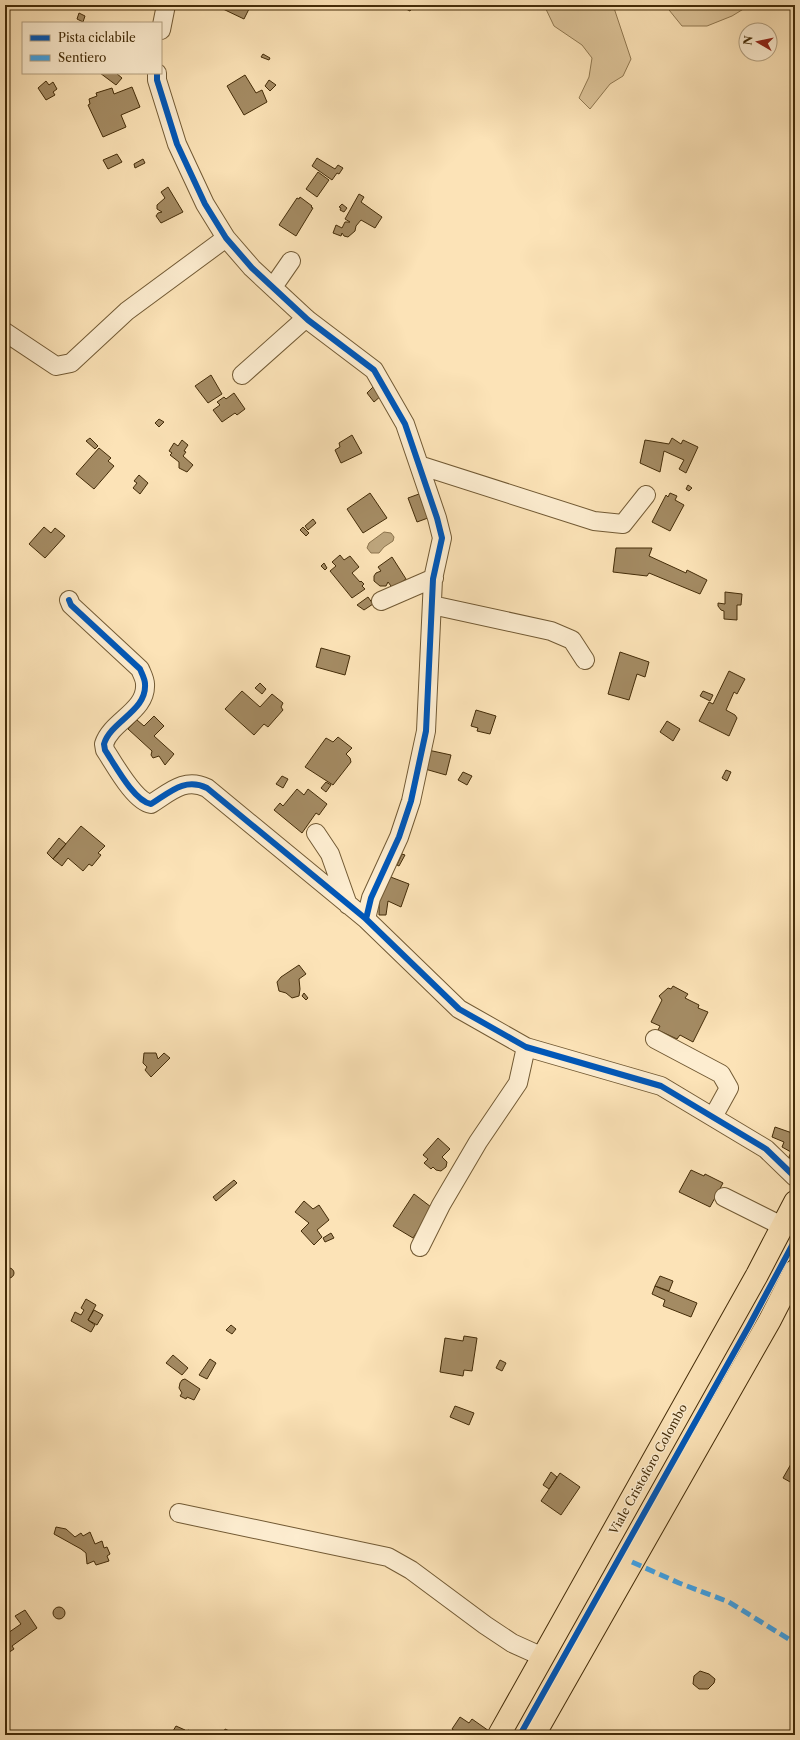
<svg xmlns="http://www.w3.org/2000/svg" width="800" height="1740" font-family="'Libre Caslon Text',serif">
  <rect width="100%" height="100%" fill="#fce3b7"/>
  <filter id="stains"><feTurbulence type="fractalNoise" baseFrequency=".005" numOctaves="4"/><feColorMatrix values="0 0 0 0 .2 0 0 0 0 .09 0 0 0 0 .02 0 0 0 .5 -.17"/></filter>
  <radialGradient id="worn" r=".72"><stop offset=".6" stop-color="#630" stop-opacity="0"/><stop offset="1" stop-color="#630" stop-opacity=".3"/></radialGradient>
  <path fill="#ddc499" stroke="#907850" d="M544 5H613L631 59 623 76 610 84 590 109 579 98 589 77 592 58 582 45 554 26Z
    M665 5H750L732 16 707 26H682Z"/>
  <path fill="#bda57c" stroke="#8d754e" d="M384 532 391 533 394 537 393 541 384 547 379 553H371L367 548 369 543Z"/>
  <path fill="#a48b63" stroke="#442c08" d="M225 5H251L244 19 223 9Z
    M409 5 413 7 410 11 406 9Z
    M79 13 85 16 83 22 77 19Z
    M263 54 270 58 269 60 261 57Z
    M100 73H116L122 78 116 85Z
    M245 75 256 93 262 90 267 102 244 115 227 86Z
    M269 80 276 85 270 91 265 86Z
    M46 81 49 85 53 82 57 89 53 92 55 95 46 100 38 88Z
    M132 87 140 107 121 115 126 127 103 137 88 105 90 104 89 99 97 96 96 93 112 88 114 94Z
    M117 154 122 162 108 169 103 160Z
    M317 158 335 169 338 165 343 168 339 174 337 173 332 180 312 166Z
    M143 159 145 163 135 168 134 164Z
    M318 172 329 180 317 197 306 189Z
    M168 187 183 212 161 223 156 216 158 213 162 212 157 209V205L165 198 161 192Z
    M359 194 364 197 361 202 382 217 375 228 361 220 356 226 355 231 348 237 344 236 342 233 341 236 333 233 336 225 342 228 345 222H350L345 219Z
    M300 197 312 206 311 207 313 208 296 236 279 225 297 198 299 199Z
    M342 204 347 208 344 212 340 210 341 208 339 207Z
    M211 375 222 394 208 403 195 386Z
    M374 386 382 395 374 402 367 393Z
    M234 393 245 409 237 415 235 413 222 422 213 410 220 405 217 402 224 397 226 399Z
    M159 419 164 422 159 427 155 423Z
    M352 435 362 453 341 463 335 450 340 447 339 443Z
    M90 438 98 446 95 449 86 441Z
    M672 438 681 444 683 440 698 447 686 473 679 469 684 460 664 451 660 472 640 463 645 440 669 444Z
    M182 440 188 445 184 451 186 452 183 456 193 465 187 472 179 468V462L170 455 172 453 169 451 174 443 178 446Z
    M99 448 111 458 108 461 114 466 94 489 76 474Z
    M139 475 148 483 140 494 133 488 137 483 134 481Z
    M688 485 692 488 689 491 686 489Z
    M370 493 387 518 363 533 347 509Z
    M670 493 677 496 675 500 684 505 670 531 652 522 666 495 668 497Z
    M419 494 428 518 417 522 408 498Z
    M313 519 316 523 308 530 305 526Z
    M44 527 51 533 55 528 65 536 45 558 29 544Z
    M303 527 309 533 306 536 300 530Z
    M616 548H652L649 556 686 573 687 570 707 580 700 594 649 573 647 576 613 572Z
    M340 555 344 560 350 556 359 567 352 573 360 582 361 581 364 584 362 586 365 589 352 598 330 571 336 566 332 562Z
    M392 557 406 579 393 588 388 589 391 586 388 582 386 586H380L374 581V576L376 573 381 571 378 567Z
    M324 563 327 568 325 570 321 566Z
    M725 592 742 594 741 605H737V620L724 619V611L721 610 718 606V603L725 604Z
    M368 597 373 604 364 610 357 605Z
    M321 648 350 656 345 675 316 667Z
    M620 652 649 662 645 677 637 674 629 700 608 694Z
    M729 671 745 679 737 694 734 692 726 710 735 715 737 718 729 736 699 721 709 702 713 704Z
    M260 683 266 689 262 694 255 688Z
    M242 691 260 707 272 694 283 703 281 707 283 710 268 727 264 724 254 735 225 709Z
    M703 691 713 695 710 701 700 696Z
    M476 710 496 716 490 734 477 731 478 728 471 726Z
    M154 716 164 726 154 736 174 754 165 765 159 756 153 758 151 755 152 751 128 729 137 720 144 726Z
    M667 721 680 729 673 741 660 732Z
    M338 737 352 748 346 754 350 758 351 762 333 785 305 767 326 738 333 742Z
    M428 750 451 755 446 775 425 769Z
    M726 770 731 772 727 781 722 778Z
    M463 772 472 776 467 785 458 780Z
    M282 776 288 779 283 788 276 784Z
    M326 782 331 785 326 792 321 788Z
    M297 789 304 795 308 789 327 804 319 815 316 813 302 833 274 810 280 803 283 806Z
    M81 826 105 846 98 853 101 855 92 866 89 864 83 871 68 858 62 866 53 859Z
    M59 838 66 844 53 859 47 853Z
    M402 854 405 855 399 866 397 865Z
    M388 876 409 884 401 907 388 901 386 915H379V901Z
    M299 965 306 974 299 979 300 989 299 996 292 998 286 993 279 991 277 982 281 977Z
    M673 986 688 994 685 998 699 1005 698 1008 708 1012 693 1042 680 1035 677 1039 658 1030 660 1026 651 1022 662 1000 659 996 668 988 671 989Z
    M304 993 308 998 306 1000 302 996Z
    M144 1053H156L158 1059 164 1053 170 1058 151 1077 145 1070 147 1067 143 1063Z
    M775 1127 795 1134V1162L789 1157 791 1152 782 1147 784 1142 772 1137Z
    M438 1138 450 1149 442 1157 447 1162 446 1167 441 1171 436 1170 433 1167 431 1169 424 1163 428 1159 423 1155Z
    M691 1170 704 1176 705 1174 723 1183 710 1207 679 1192Z
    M234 1180 237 1183 216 1201 213 1197Z
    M414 1194 435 1210 426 1218 413 1238 393 1226Z
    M304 1201 313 1209 319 1205 329 1220 317 1230 322 1237 314 1245 301 1231 309 1223 295 1212Z
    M331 1233 334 1238 325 1242 323 1238Z
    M4 1273a5 5 0 1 1 10 0a5 5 0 1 1-10 0Z
    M660 1276 673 1281 669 1291 655 1286Z
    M655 1286 697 1303 691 1317 663 1306 665 1300 652 1294Z
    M86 1299 96 1305 88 1320 95 1325 91 1332 71 1321 75 1312 81 1315 84 1310 81 1308Z
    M94 1310 103 1315 97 1325 88 1320Z
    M231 1325 236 1329 232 1334 226 1330Z
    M464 1336 477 1338 472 1371 464 1370 463 1376 440 1372 445 1338 463 1341Z
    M173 1355 188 1368 182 1375 166 1363Z
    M210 1359 216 1363 207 1379 199 1375Z
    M500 1360 506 1363 502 1371 496 1368Z
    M185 1379 200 1389 194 1400 187 1397 186 1399 180 1396 182 1393 179 1388 180 1383 182 1380Z
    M455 1406 474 1413 469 1425 450 1417Z
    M791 1464 795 1466V1479L792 1483 783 1478Z
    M551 1472 557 1477 549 1489 543 1485Z
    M560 1473 580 1487 561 1515 541 1501Z
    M56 1527 66 1529 75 1537 81 1533 83 1536 90 1532 95 1544 102 1541 104 1548 107 1547 110 1554 107 1556 109 1561 96 1565 94 1561 87 1564 86 1553 81 1549 54 1534Z
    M53 1613a6 6 0 1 1 12 0a6 6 0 1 1-12 0Z
    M25 1610 37 1628 12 1646 14 1649 5 1655V1635L21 1624 15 1616Z
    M700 1671 709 1674 715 1679 714 1683 708 1689H699L693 1684 694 1676Z
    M460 1717 469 1723 472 1719 489 1731 485 1735H460L452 1729Z
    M176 1726 185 1730 183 1735 173 1731Z
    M225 1729 238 1735H223Z
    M188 1730 194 1733 193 1735H186Z"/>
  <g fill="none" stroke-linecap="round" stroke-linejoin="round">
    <g stroke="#725a34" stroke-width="20">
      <path id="minor" d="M161 30 166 5
        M157 73V80L177 144 205 204 226 238 252 268 308 320 374 370 405 424 437 518 442 538 433 579 426 731 411 801 399 837 371 898 366 919
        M273 287 291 261
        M5 332 56 366 71 363 127 311 226 238
        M242 375 306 318
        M419 465 594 521 623 524 646 495
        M69 600 71 605 140 669C142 674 145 679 145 684 147 711 111 721 104 744L105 750C115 765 134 801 151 804 170 792 185 777 207 788L366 919 459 1009 526 1047 661 1086 766 1149 795 1177
        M381 601 434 578
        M432 605 551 631 572 640 585 660
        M316 833 330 854 348 905
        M655 1039 721 1074 729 1088 713 1117
        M724 1197 782 1226
        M420 1247 441 1205 478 1142 518 1083 526 1047
        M179 1513 388 1557 411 1570 485 1625 512 1643 543 1657"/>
    </g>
    <g stroke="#442c08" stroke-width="24">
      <path id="major" d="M499 1735 757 1275 795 1202
        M534 1735 770 1320 795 1271"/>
    </g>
    <use href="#minor" stroke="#fdedd0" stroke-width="18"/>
    <use href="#major" stroke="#fce3b7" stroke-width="22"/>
    <path stroke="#3fa3e9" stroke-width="5" stroke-dasharray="10 5" stroke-linecap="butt" d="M632 1562 679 1583 729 1602 795 1643"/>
    <g stroke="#fdedd0" stroke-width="8">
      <path id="cycleway" d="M157 73V80L177 144 205 204 226 238 252 268 308 320 374 370 405 424 437 518 442 538 433 579 426 731 411 801 399 837 371 898 366 919
        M69 600 71 605 140 669C142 674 145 679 145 684 147 711 111 721 104 744L105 750C115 765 134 801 151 804 170 792 185 777 207 788L366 919 459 1009 526 1047 661 1086 766 1149 795 1177
        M520 1735 749 1326 795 1240"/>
    </g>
    <use href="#cycleway" stroke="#0057b8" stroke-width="6"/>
  </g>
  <g text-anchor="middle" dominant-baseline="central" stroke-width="3" stroke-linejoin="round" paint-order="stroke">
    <g font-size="12" fill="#442c08" stroke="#fdedd0">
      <text transform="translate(648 1469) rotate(-61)">Viale Cristoforo Colombo</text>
    </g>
  </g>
  <rect width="800" height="1740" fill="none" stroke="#fce3b7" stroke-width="20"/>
  <rect x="6" y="6" width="788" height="1728" fill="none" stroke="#442c08" stroke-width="2"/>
  <rect x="10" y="10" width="780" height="1720" fill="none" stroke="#442c08"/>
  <rect x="22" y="22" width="140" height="52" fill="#fdedd0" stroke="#b3a080"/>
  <rect x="30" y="35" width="20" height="6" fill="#0057b8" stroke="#b3a080"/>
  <text x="58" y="42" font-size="12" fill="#442c08">Pista ciclabile</text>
  <rect x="30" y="55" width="20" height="6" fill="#3fa3e9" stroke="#b3a080"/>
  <text x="58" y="62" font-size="12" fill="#442c08">Sentiero</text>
  <g transform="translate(758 42) rotate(279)"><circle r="19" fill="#fdedd0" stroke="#b3a080"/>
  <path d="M0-3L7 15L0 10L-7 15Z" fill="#8f2418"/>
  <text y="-6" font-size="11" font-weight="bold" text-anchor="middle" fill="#442c08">N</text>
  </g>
  <rect width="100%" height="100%" filter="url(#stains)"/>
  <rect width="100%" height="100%" fill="url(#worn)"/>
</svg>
